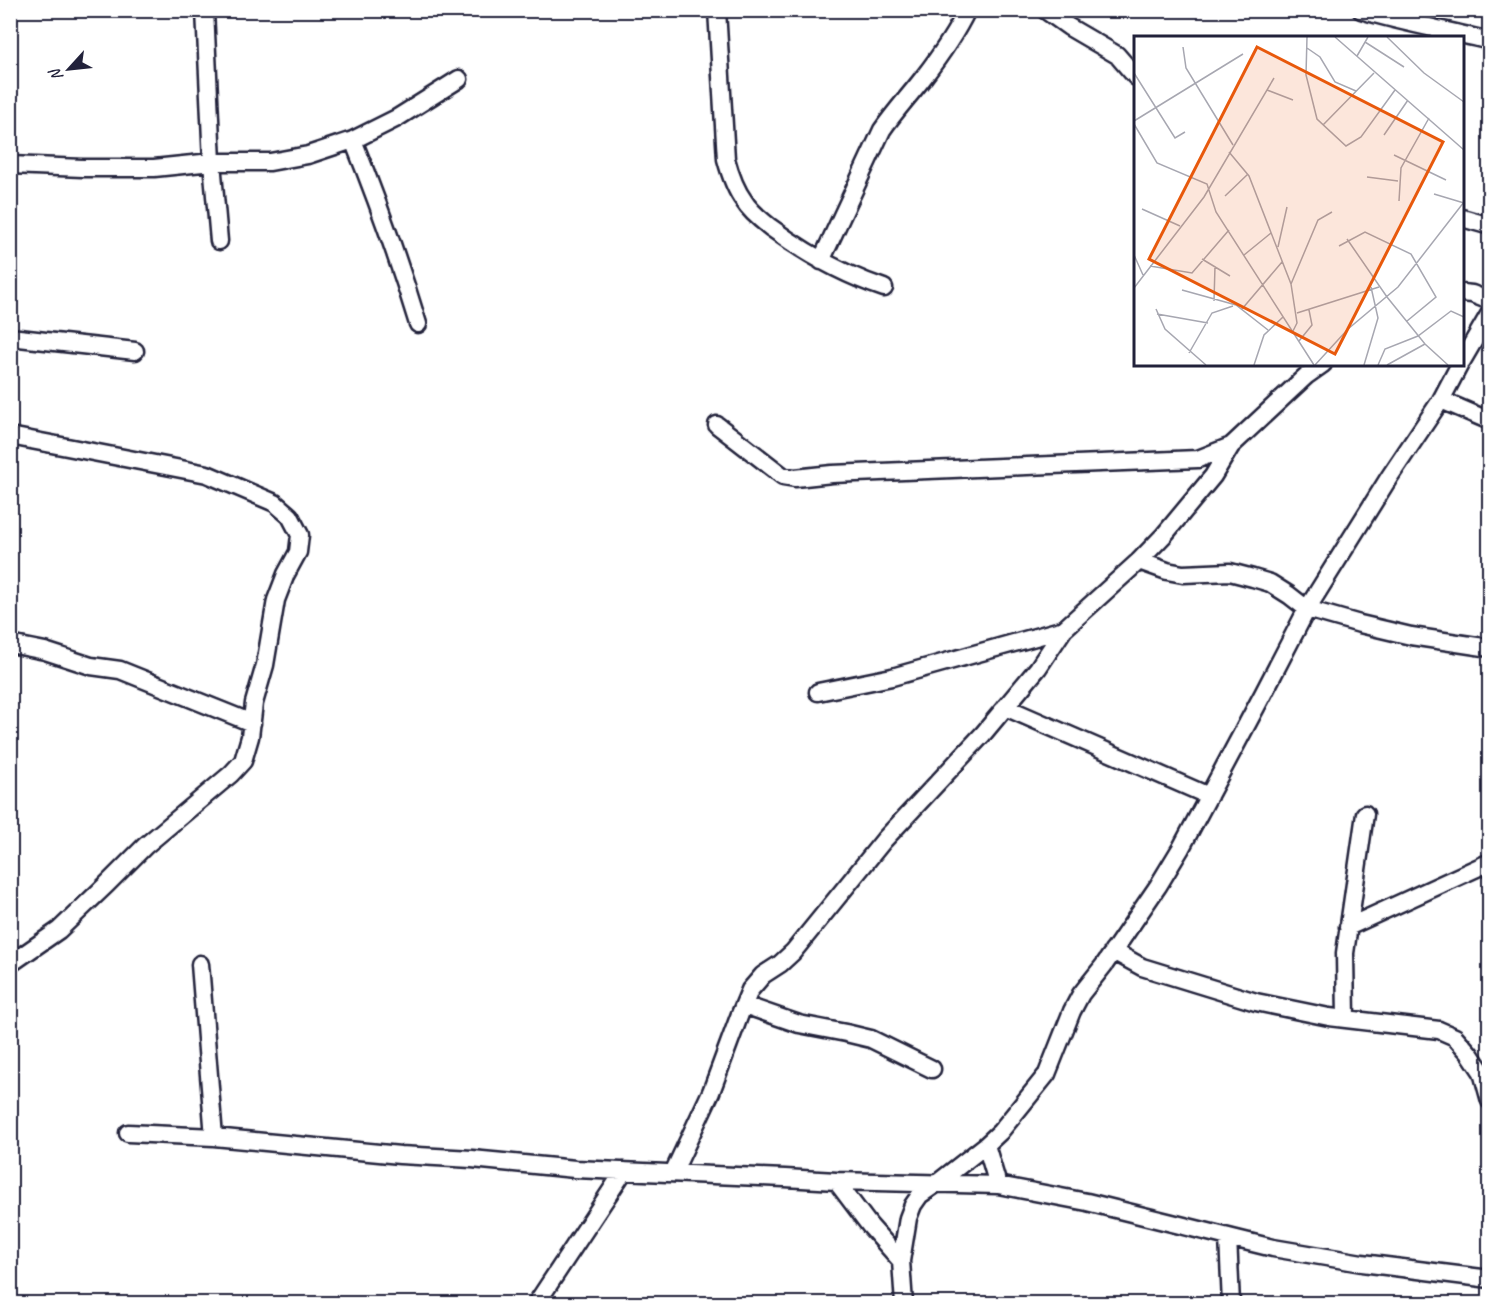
<svg xmlns="http://www.w3.org/2000/svg" width="1500" height="1314" font-family="Caveat,sans-serif">
  <rect width="100%" height="100%" fill="#fff"/>
  <filter id="ink" filterUnits="userSpaceOnUse"><feTurbulence type="fractalNoise" baseFrequency=".0167" numOctaves="2"/><feDisplacementMap in="SourceGraphic" scale="12" xChannelSelector="R" yChannelSelector="G"/><feConvolveMatrix kernelMatrix="1 2 1 2 8 2 1 2 1" color-interpolation-filters="sRGB"/></filter>
  <g filter="url(#ink)">
    <g fill="none" stroke-linecap="round" stroke-linejoin="round">
      <g stroke="#22223b" stroke-width="21">
        <path id="street" d="M205 10 212 162 219 241
          M717 10 726 159C730 174 735 189 744 201 750 211 761 220 770 227 805 253 842 274 884 288
          M1045 10 1069 27 1117 55 1136 77
          M1361 10C1403 23 1447 30 1490 41
          M353 140C377 200 399 261 418 324
          M10 165 83 168H154L212 162H270L308 155 353 140 397 118 459 79
          M1462 218 1490 226
          M821 261 882 130C895 111 910 95 923 78 940 56 955 35 967 10
          M1462 293 1472 294 1490 301
          M10 337 135 351
          M1462 361 1490 313
          M1441 400 1490 421
          M717 425 783 476 795 478 832 474 1198 459 1231 446 1306 376 1323 364
          M10 436 207 474 275 503 290 516 300 535 298 552 286 574 276 600 265 665 254 703 250 737 243 761 231 774 145 846 106 885 59 930 10 964
          M1139 561 1167 571 1183 574 1230 572 1253 578 1270 583 1289 595 1307 609 1360 624 1411 636 1490 648
          M10 644 45 651 91 666 120 670 252 723
          M818 692 892 677 1064 629
          M1005 707 1209 796
          M1348 927 1490 862
          M1113 951 1142 967 1256 1002 1329 1017 1439 1030 1455 1037 1470 1054 1482 1072 1490 1101
          M200 964 214 1137
          M744 1005 799 1024 846 1033 871 1039 932 1069
          M1346 1019 1345 953 1365 814
          M128 1133 214 1137 400 1155 472 1159 575 1169 785 1178 836 1181 998 1185 1087 1202 1273 1248 1362 1263 1490 1279
          M986 1145 998 1185
          M673 1173 711 1092 740 1014 750 990 763 975 780 964 793 952 884 840 983 734 1038 668 1064 629 1139 561 1164 535 1213 476 1231 446
          M836 1181 870 1226 901 1261
          M1228 1237 1231 1304
          M536 1304 624 1171
          M904 1304 901 1261 908 1218 913 1205 920 1195 936 1184 986 1145 1000 1132 1047 1074 1072 1011 1081 994 1104 965 1158 886 1181 848 1263 694 1307 609 1390 476 1441 400 1460 364"/>
      </g>
      <use href="#street" stroke="#fff" stroke-width="16"/>
    </g>
  </g>
  <g transform="translate(1134 36)">
    <rect width="330" height="330" fill="#fff"/>
    <path fill="none" stroke="#a7a7b1" stroke-width="1.5" d="M173 1 172 39 183 83 212 110 227 101 261 54M201 1 330 114M253 1 290 37 330 66M231 6 270 31M49 11 52 32 99 109M173 12 186 21 201 46 222 55M223 20 234 1M0 37 41 102 51 96M133 54 159 64M0 85 109 18M0 88 23 127 73 148 82 176 180 329M189 89 240 37M250 99 274 64M95 116 115 140 157 248 163 287 159 295M260 119 312 144M233 141 264 145M300 158 330 167M91 160 114 138M265 165 267 132 295 82M8 173 46 190M213 203 253 261 291 308 314 329M205 210 231 196 277 218 302 261 273 285M144 211 153 171M0 219 9 239M110 219 137 197M68 223 96 240M16 230 58 237 95 194M157 248 184 184 198 176M0 252 70 161 140 42M48 254 102 269 134 294M80 265 81 230M22 273 31 293 72 329M108 273 148 226M163 277 245 251M23 278 74 287M165 305 178 289 175 274M55 317 78 277 99 270M120 329 130 299 149 281M181 329 214 293 264 251 330 166M230 329 244 282 237 251M244 329 251 313 284 300 317 275 330 281M253 329 291 308"/>
    <path fill="#e8590c" fill-opacity="0.15" stroke="#e8590c" stroke-width="3" d="M123 11 309 106 201 318 15 223Z"/>
    <rect width="330" height="330" fill="none" stroke="#22223b" stroke-width="3"/>
  </g>
  <rect width="1500" height="1314" fill="none" stroke="#fff" stroke-width="36"/>
  <rect x="18" y="18" width="1464" height="1278" fill="none" stroke="#22223b" stroke-width="2" filter="url(#ink)"/>
  <g transform="translate(69 69) rotate(243)" stroke="#ffffff" stroke-width="4.5" paint-order="stroke">
  <path d="M0-4.5L10 22L0 15L-10 22Z" fill="#22223b"/>
  <text y="-9" font-size="16" font-weight="bold" text-anchor="middle" fill="#22223b">N</text>
  </g>
</svg>
